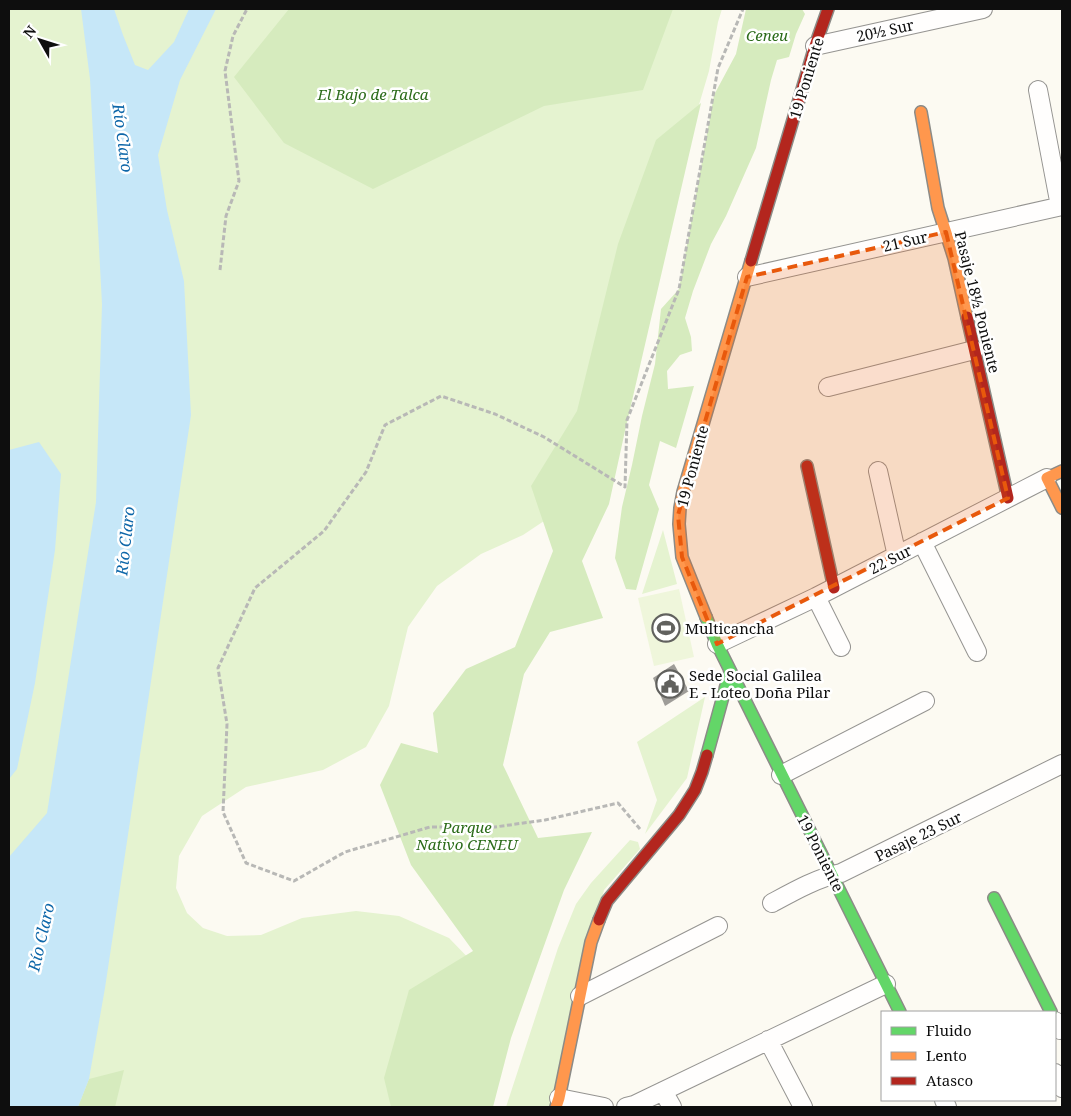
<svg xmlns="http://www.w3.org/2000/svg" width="1071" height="1116" font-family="'Noto Serif',serif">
  <rect width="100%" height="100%" fill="#fcfaf2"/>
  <path fill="#e5f3d0" d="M9 9H722L718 22 709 71 634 324 559 511 523 535 481 554 437 586 408 627 389 706 366 747 323 770 246 787 202 816 179 856 176 888 187 913 203 928 227 936 261 935 302 918 356 911 399 916 449 938 479 969 469 1107H9Z
    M663 530 677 584 642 594Z
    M705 697 687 778 645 834 657 800 637 742Z
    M630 840 638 842 640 849 604 890 551 1107H506L558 948 576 904 591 883Z"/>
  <path fill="#d6ebbe" d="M289 9H673L643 90 544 106 373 189 284 143 234 77Z
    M746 9H802L805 14 796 34 789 57 777 60 771 80 756 148 726 216 711 244 693 291 685 318 691 337 692 351 680 355 667 371 668 389 694 386 676 448 660 441 649 485 659 509 636 590 626 589 615 558 622 507 632 465 642 416 655 364 661 309 679 289 714 95 736 54Z
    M701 103 625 431 609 504 582 561 603 618 550 632 524 674 503 765 538 838 592 832 564 890 511 1038 493 1107H391L384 1078 409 990 473 951 411 865 380 785 401 743 438 753 433 713 466 669 515 647 553 551 531 486 577 411 618 244 656 140Z
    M124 1070 115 1107H78L89 1079Z"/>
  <path fill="#eff6db" d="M679 589 694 657 654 666 638 598Z"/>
  <path fill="#c6e7f8" d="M81 9H114L123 35 135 65 148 70 174 42 189 9H216L180 80 158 155 167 210 184 281 191 415 105 988 89 1079 78 1107H9V857L47 813 96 502 102 304 90 79Z
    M39 442 61 474 55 550 35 683 17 769 9 779V450Z"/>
  <path fill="#9e9c98" d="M674 664 689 691 665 706 653 678Z"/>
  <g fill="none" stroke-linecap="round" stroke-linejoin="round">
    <g stroke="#959491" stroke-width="20">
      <path id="street" d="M815 46 983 9
        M1038 90 1060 206
        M747 277 1062 206
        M828 387 974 350
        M878 471 897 556
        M922 542 977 652
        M816 597 841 647
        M717 644 816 597 1047 478
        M781 775 925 701
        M772 903C794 891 817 878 841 873L1062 764
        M580 996 718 926
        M1055 1021 1060 1030
        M768 1040 803 1107
        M1055 1073 1062 1088
        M663 1091 672 1107
        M559 1098 604 1107
        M944 1100 947 1107
        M626 1107 634 1105 886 984"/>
    </g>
    <g stroke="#8c8b87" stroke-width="14">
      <path id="fast" d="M706 617 717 644 900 1012
        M707 755 730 671
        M994 898 1051 1012"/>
    </g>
    <g stroke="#8c8b87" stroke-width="14">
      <path id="slow" d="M921 112 938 208 954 258 967 317
        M1062 471 1047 478 1062 508
        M706 617 682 557 679 524 680 508 683 492 751 261
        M556 1107 559 1098 591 942 599 920"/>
    </g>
    <g stroke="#8c8b87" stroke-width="14">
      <path id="jam" d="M751 261 815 46 828 9
        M967 317 1008 498
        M807 466 834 588
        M599 920 607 901 679 815 695 790 702 772 707 755"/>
    </g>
    <path stroke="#b8b8b6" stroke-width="3" stroke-dasharray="5 2.5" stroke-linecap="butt" d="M220 270 226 216 239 181 225 71 233 36 247 9
      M640 829 618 803 545 820 495 827H430L345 852 294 881 246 863 223 812 227 724 218 668 255 588 324 531 366 472 385 425 441 396 495 414 544 437 625 487 627 420 679 289 718 68 743 9"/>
    <use href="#street" stroke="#fffefd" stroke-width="18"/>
    <use href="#fast" stroke="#63d668" stroke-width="11"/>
    <use href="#slow" stroke="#ff974d" stroke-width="11"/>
    <use href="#jam" stroke="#b3261e" stroke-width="11"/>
  </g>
  <path fill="#e8590c" fill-opacity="0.2" stroke="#e8590c" stroke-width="4" stroke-dasharray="10 6" stroke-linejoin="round" d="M946 232 1008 498 717 644 682 557 678 515 747 277Z"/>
  <defs>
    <g id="stadium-ring" transform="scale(1.4375)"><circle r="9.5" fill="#fff" stroke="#61615e" stroke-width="1.5"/><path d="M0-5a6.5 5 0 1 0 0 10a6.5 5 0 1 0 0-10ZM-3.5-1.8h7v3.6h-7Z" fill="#61615e"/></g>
    <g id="civic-ring" transform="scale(1.4375)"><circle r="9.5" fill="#fff" stroke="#61615e" stroke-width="1.5"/><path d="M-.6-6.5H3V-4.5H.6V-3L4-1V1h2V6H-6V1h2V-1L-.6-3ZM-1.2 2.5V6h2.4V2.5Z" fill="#61615e"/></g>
  </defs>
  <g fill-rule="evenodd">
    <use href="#stadium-ring" x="666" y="628"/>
    <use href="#civic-ring" x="670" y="684"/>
  </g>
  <g text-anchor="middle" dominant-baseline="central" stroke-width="5" stroke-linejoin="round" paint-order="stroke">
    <g font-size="15" fill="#0e0e0e" stroke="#fff">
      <text transform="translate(885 30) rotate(-12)">20½ Sur</text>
      <text transform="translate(806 78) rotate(-73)">19 Poniente</text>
      <text transform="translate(905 241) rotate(-13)">21 Sur</text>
      <text transform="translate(978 302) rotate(76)">Pasaje 18½ Poniente</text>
      <text transform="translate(692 466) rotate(-75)">19 Poniente</text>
      <text transform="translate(890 559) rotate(-27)">22 Sur</text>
      <text transform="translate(918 836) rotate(-26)">Pasaje 23 Sur</text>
      <text transform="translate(821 853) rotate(63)">19 Poniente</text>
    </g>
    <g font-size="15" font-style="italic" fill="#2b6b19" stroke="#fff">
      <text x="767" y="35">Ceneu</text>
      <text x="373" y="94">El Bajo de Talca</text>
      <text x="467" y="827">Parque<tspan x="467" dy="17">Nativo CENEU</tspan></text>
    </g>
    <g font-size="15" fill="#0e0e0e" stroke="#fff" text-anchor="start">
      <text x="685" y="628">Multicancha</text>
      <text x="689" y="675">Sede Social Galilea<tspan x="689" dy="17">E - Loteo Doña Pilar</tspan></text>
    </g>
    <g font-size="16" font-style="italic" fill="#0e67a9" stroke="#fff">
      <text transform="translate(123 138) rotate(82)">Río Claro</text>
      <text transform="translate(125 541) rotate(-84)">Río Claro</text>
      <text transform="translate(41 937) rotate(-77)">Río Claro</text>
    </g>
  </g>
  <rect width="1071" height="1116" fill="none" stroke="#0e0e0e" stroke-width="20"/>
  <rect x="881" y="1011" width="175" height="90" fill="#ffffff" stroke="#9f9f9f"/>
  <rect x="891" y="1027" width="25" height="8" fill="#63d668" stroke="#9f9f9f"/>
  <text x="926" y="1036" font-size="15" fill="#0e0e0e">Fluido</text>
  <rect x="891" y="1052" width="25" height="8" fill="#ff974d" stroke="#9f9f9f"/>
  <text x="926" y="1061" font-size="15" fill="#0e0e0e">Lento</text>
  <rect x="891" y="1077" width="25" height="8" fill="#b3261e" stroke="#9f9f9f"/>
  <text x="926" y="1086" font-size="15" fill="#0e0e0e">Atasco</text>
  <g transform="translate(40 40) rotate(309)" stroke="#ffffff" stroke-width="4" paint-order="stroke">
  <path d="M0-4L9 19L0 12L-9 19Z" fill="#0e0e0e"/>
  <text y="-8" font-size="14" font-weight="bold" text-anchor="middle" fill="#0e0e0e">N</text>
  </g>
</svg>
